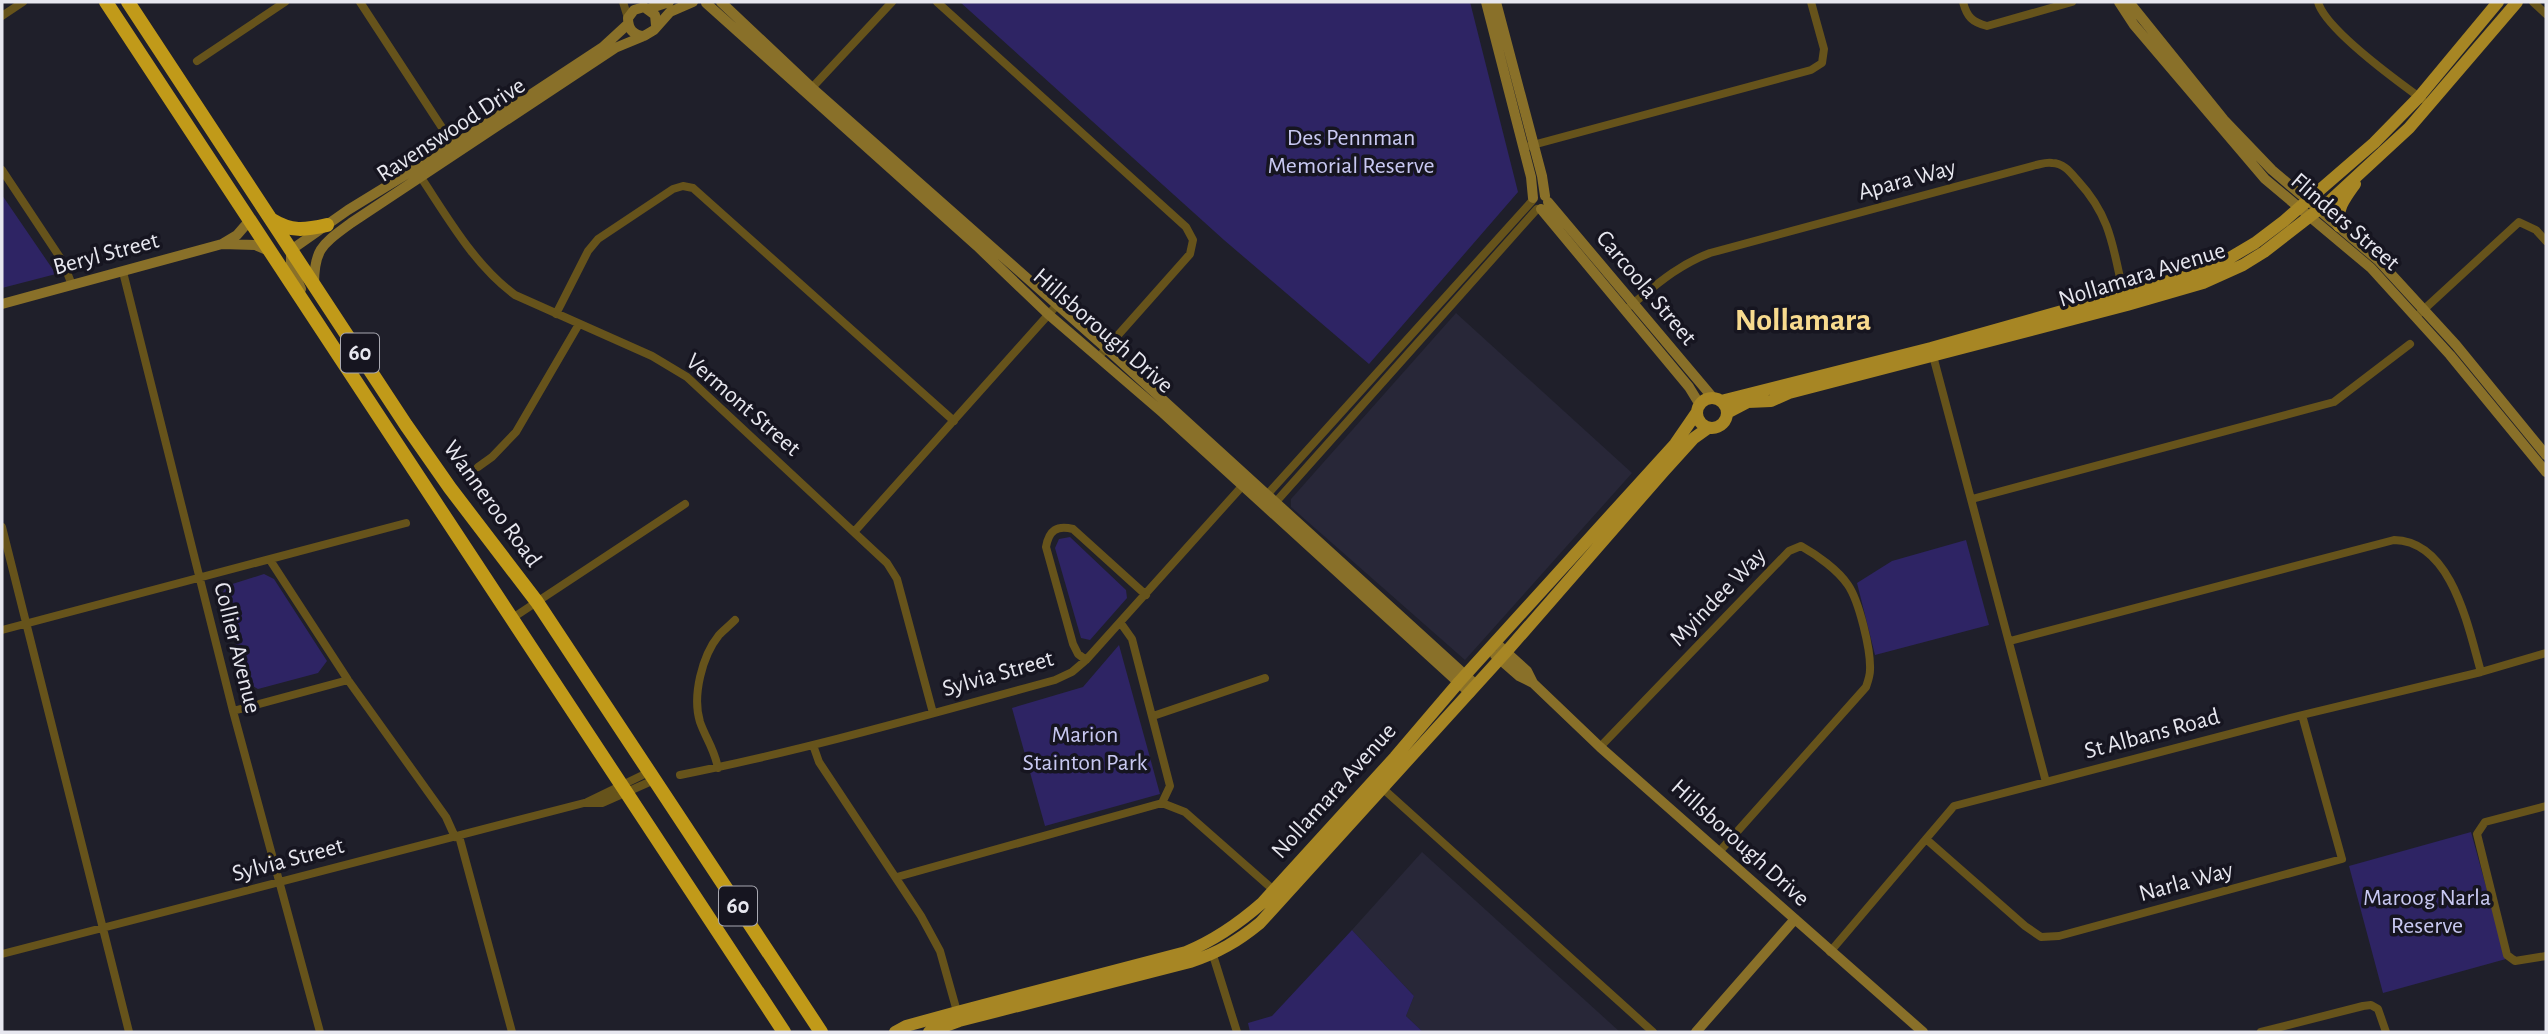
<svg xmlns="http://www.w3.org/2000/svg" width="2548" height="1034" font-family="'Alegreya Sans',sans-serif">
  <rect width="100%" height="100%" fill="#1f1f2a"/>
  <path fill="#282738" d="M1456 313 1632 473 1465 660 1291 507V499Z
    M1422 852 1620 1032H1423L1406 1016 1414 996 1352 930Z"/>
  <path fill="#2e2464" d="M960 2H1470L1518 192 1369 364 1224 240Z
    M2 195 56 274 2 288Z
    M1070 537 1126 590 1127 598 1090 640 1081 638 1055 548 1059 539Z
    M1966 540 1989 625 1875 655 1857 583 1892 561Z
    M264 574 274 579 327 661 318 673 258 689 246 682 222 594 226 586Z
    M1119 645 1160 794 1045 826 1012 708 1083 687Z
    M2471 832 2506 959 2383 993 2349 866Z
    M1352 930 1414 996 1406 1016 1423 1032H1250L1248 1023 1272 1016Z"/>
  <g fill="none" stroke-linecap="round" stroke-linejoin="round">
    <path stroke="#66531b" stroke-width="8" d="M360 2 456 149
      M623 2 628 18
      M937 2 1186 227 1193 240 1190 254 1103 352
      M1963 2C1967 17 1972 22 1987 26L2072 2
      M2318 2C2325 29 2397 81 2422 99
      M2533 2 2546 14
      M2 16 23 2
      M197 61 285 2
      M808 92 892 2
      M1529 146 1811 70 1822 63 1824 49 1811 2
      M2 170 63 262 72 285
      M418 173C447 216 473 264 515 295L652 356 687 377 887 563 897 579 933 713
      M123 272 233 711 320 1032
      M1630 306C1656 285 1678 265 1710 253L2036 165C2041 164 2047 162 2052 163 2064 163 2071 173 2078 181 2112 218 2113 249 2124 296
      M2420 313 2519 222 2536 230 2546 241
      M556 314 588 251 598 239 673 189 683 186 693 188 954 421
      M1932 352 2046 782
      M478 467 492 457 516 432 579 324
      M1265 497 1532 201
      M1972 499 2334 402 2410 344
      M1274 504 1537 209
      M2 527 129 1032
      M854 532 1057 305
      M270 560 348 680 446 817 455 837
      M511 619 685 504
      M1120 622 1132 639 1170 786 1162 803 1185 812 1277 893
      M2 630 406 523
      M2010 641 2394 540C2452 541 2468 627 2481 672
      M1086 660 1078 654 1073 644 1046 547C1049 530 1057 525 1073 529L1146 595
      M233 711 348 680
      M1153 716 1265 678
      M813 745 819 762 921 916 940 951 958 1015
      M1600 747 1789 551 1801 546C1817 555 1838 570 1848 585 1859 601 1871 650 1870 670 1870 676 1868 681 1866 687L1719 852
      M718 768C714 748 706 739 700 722 692 696 702 656 719 635 724 630 730 625 735 620
      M680 775C806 750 930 714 1055 680L1072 672 1086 660 1245 483
      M1380 786 1653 1032
      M587 802 649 772
      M2546 806 2485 822 2477 834 2507 955 2515 961 2546 956
      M459 836 512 1032
      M1926 839 2025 926 2041 937 2059 936 2342 859 2302 715
      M897 877 1162 803
      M1212 952 1237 1032
      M1830 952 1954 806 2302 715 2481 672 2546 653
      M2 954 584 803H602L654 780
      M2261 1032 2363 1006 2371 1005 2378 1009 2386 1032"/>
    <path stroke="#897029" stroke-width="10" d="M721 2 812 88 1106 348 1476 685
      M1486 2 1531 177 1533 198
      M1496 2 1542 176 1545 196
      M2119 2 2134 25 2265 179 2371 268 2450 355 2546 472
      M2129 2 2224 120 2272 170 2379 261 2456 345 2546 455
      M706 3 977 246 1048 314 1163 413 1470 693
      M648 9 669 2
      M656 25 655 15 644 7 634 10 628 18C628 29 633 35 644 36L654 30 670 12 693 2
      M1548 202 1714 399
      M1541 209 1689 387 1700 405
      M222 244 255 245 269 251
      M314 285C314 248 323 244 351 223L615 48 644 36
      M301 289 291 265V250L348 210 454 145 603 47 628 24
      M2 304 222 244 237 235 250 220
      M1496 643 1527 671 1533 683
      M1495 655 1519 676 1533 683 1600 747 1923 1032
      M1696 1032 1795 919"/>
    <path stroke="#a78624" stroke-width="12" d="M2339 226C2336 209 2345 198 2355 184
      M1697 413a15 15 0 1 1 30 0a15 15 0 1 1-30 0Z
      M1721 401 1931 348 2211 269 2255 243 2284 221 2374 143 2419 97 2498 2
      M1727 413 1748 402 1771 401 1789 393 2127 305 2203 283 2243 265 2264 252 2331 200 2409 128 2517 2
      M895 1032 906 1026 957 1012 1186 952C1215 940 1238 924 1262 903L1395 757 1459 682 1675 444 1697 412
      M929 1032 959 1021 1190 962C1218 953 1238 941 1260 923L1507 651 1664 471 1694 438 1708 428"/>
    <path stroke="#c19a19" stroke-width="14" d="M106 2 784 1032
      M128 2 406 425 450 488 537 602 821 1032
      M272 220C291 232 305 230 327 225"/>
  </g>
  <g text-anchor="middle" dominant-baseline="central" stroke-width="7" stroke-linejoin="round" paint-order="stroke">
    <g fill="#161520" stroke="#a8a8b1" stroke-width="2">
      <rect x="341" y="333.5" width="38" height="39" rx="5"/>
      <rect x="719" y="886.5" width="38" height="39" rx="5"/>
    </g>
    <g font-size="23" font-weight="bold" fill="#e7e7ef">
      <text x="360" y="353">60</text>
      <text x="738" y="906">60</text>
    </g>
    <g font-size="24" fill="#e7e7ef" stroke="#161520">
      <text transform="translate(451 130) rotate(-33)">Ravenswood Drive</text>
      <text transform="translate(1907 180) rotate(-15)">Apara Way</text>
      <text transform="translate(2345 222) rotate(41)">Flinders Street</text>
      <text transform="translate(106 254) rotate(-15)">Beryl Street</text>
      <text transform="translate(2142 275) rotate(-17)">Nollamara Avenue</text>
      <text transform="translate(1646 288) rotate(50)">Carcoola Street</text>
      <text transform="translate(1103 331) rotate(41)">Hillsborough Drive</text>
      <text transform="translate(743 405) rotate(41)">Vermont Street</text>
      <text transform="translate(492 504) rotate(54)">Wanneroo Road</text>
      <text transform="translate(1718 597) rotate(-46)">Myindee Way</text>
      <text transform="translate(237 648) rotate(76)">Collier Avenue</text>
      <text transform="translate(998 674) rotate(-16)">Sylvia Street</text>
      <text transform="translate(2152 734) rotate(-15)">St Albans Road</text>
      <text transform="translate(1334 791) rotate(-48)">Nollamara Avenue</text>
      <text transform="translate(1740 843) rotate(42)">Hillsborough Drive</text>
      <text transform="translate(288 860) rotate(-15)">Sylvia Street</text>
      <text transform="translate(2186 882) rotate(-15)">Narla Way</text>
    </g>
    <g font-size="24" fill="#c9c9f2" stroke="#161520">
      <text x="1351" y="138">Des Pennman<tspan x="1351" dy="28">Memorial Reserve</tspan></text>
      <text x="1085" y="735">Marion<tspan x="1085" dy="28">Stainton Park</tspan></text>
      <text x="2427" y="898">Maroog Narla<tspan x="2427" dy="28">Reserve</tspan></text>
    </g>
    <g font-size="32" font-weight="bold" fill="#f7da8e" stroke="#161520">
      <text x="1803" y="320">Nollamara</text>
    </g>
  </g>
  <rect width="2548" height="1034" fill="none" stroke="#e7e7ef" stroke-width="7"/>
</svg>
